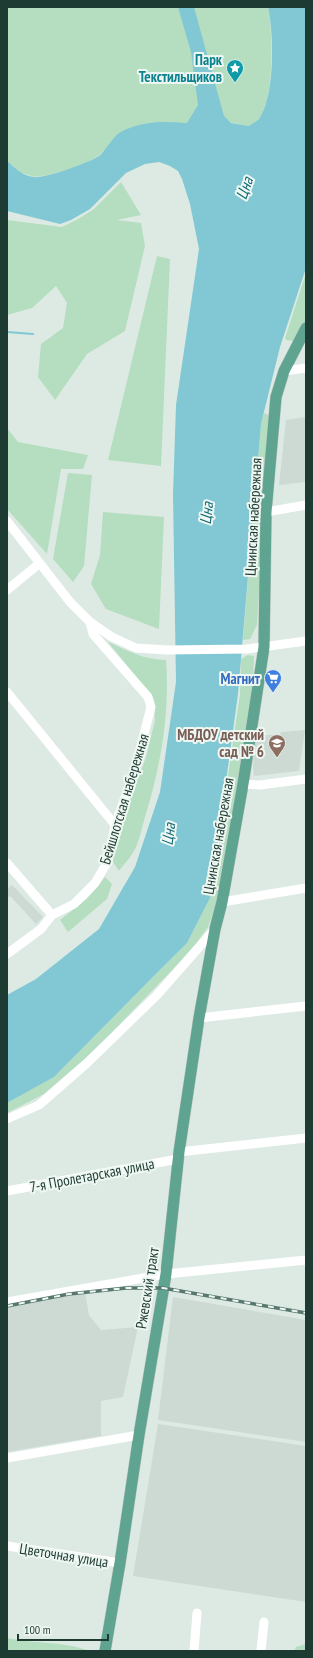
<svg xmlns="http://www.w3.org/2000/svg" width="313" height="1658" font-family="'PT Sans Narrow',sans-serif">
  <rect width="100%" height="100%" fill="#ddeae4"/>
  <path fill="#ccdad3" d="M306 417V482L279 485 286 420Z
    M305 730 299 771 254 776 253 766 255 735H280L281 732Z
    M12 885 43 917 36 924 10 896 7 898V889Z
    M85 1292 89 1315 101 1330 138 1327 123 1397 101 1401V1436L7 1452V1308Z
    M173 1297 306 1320V1442L158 1420Z
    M158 1424 306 1446V1602L133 1576Z"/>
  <path fill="#b4debf" d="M7 7H268C273 31 275 104 257 121 255 123 251 125 249 126L222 121 187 123 169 122 118 134 111 144 98 156 82 166 48 175 34 177 20 172 7 161Z
    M121 182 141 215 117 220 141 223 145 246 125 331 87 354 55 400 38 377 41 344 63 328 67 303 56 286 32 308 7 315V220L62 227 80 218 94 209Z
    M157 256 170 259 161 466 108 460Z
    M306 273V320L294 341 286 340 285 338Z
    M264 413 269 415 257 625 250 639 243 640 261 424Z
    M7 428 18 442 88 455 83 469H61L47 554 7 509Z
    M68 473 92 475 84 566 73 582 53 559Z
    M103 512 164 517 159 629 106 609 91 584 100 555Z
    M108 642C126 650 145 660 166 660 170 713 161 765 145 817 142 827 140 839 135 849 131 857 124 864 119 871L111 859 117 835 146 757 155 720 154 701 148 691Z
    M248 655 254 656 252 703 217 903 208 927 195 945 177 965 92 1053 44 1094 7 1113V1103L54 1077 187 943 210 898 240 694 241 659Z
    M105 877 112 884 107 899 68 932 60 920 88 898Z
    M7 1638C34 1644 64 1641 89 1651H7Z
    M306 1644V1651H294L296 1647Z"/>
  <path fill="#81c8d4" d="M178 7H194L224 116 231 123 249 126C252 124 256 122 259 119 275 96 274 34 268 7H306V268L280 347 261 424 238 694 210 898 187 943 151 979 54 1077 7 1103V995L36 979 99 929 135 867 160 792 176 682 173 494 176 405 199 249 190 204 182 179 178 171 170 166 159 162 145 164 126 173 90 209 71 220 60 224 7 211V161C15 168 22 175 33 177 44 179 89 163 99 156 105 151 114 136 119 133 140 121 163 121 187 123L198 105 191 52Z"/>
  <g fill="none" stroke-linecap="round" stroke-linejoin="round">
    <path stroke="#81c8d4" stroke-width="2" d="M7 332 33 334"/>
    <g stroke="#bcc4c2" stroke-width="12">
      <path id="major" d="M105 1651 120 1563 139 1435 166 1274 179 1152 199 1018 215 929 222 902 243 784 264 647 266 512 276 397 284 371 306 328"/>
    </g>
    <path stroke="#fff" stroke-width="9" d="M284 371 306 368
      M266 512 306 505
      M7 521 70 602 90 622 112 637 136 648 167 650 247 649 306 641
      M7 590 40 563
      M7 692 115 825
      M243 784 260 785 306 779
      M7 863 52 915
      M222 902 306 888
      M7 954 41 929 52 915 74 904 95 883 108 861 115 825 134 773 151 707 148 697 93 634 90 622
      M199 1018 306 1006
      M7 1119 39 1105 87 1063 157 995 215 929
      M179 1152 306 1138
      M7 1191 178 1159
      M7 1302 166 1274 306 1260
      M7 1458 139 1435
      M7 1546 120 1563
      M194 1651 197 1613
      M261 1651 264 1622"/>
    <use href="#major" stroke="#5fa391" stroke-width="11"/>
    <g stroke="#58776e" stroke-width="3.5">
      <path id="rail" d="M7 1306 69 1294 126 1288H163L306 1313"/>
    </g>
    <use href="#rail" stroke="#eef7f2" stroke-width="2" stroke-dasharray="6" stroke-linecap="butt"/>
  </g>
  <defs>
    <g id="sight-pin" transform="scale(0.9)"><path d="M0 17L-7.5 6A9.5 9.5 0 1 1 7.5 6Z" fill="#0f9aa8" stroke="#eef7f2"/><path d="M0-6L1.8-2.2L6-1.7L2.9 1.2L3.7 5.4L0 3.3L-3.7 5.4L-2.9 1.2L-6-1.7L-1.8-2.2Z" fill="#fff"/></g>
    <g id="supermarket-pin" transform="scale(0.9)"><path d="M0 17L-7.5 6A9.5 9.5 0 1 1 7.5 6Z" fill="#3f7fe0" stroke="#eef7f2"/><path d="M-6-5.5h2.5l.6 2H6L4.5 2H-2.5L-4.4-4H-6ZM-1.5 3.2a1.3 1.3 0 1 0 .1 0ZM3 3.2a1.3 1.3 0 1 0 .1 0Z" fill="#fff"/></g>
    <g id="school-pin" transform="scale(0.9)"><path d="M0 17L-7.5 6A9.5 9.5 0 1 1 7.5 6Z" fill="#8d6e63" stroke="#eef7f2"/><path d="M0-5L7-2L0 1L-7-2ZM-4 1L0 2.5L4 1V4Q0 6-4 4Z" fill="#fff"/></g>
  </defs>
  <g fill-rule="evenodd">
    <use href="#sight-pin" x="235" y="68"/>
    <use href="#supermarket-pin" x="273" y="678"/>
    <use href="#school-pin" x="277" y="743"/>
  </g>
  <g text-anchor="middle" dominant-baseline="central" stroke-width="4" stroke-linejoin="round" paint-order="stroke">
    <g font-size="15" font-weight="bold" fill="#0d838f" stroke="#eef7f2" text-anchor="end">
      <text x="222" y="59">Парк<tspan x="222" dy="17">Текстильщиков</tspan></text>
    </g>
    <g font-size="15" fill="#1e3b33" stroke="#eef7f2">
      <text transform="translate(253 517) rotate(-87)">Цнинская набережная</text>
      <text transform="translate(124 799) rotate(-73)">Бейшлотская набережная</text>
      <text transform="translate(218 836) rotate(-80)">Цнинская набережная</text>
      <text transform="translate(92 1175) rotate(-11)">7-я Пролетарская улица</text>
      <text transform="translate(147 1288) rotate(-81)">Ржевский тракт</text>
      <text transform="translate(64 1555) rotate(9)">Цветочная улица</text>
    </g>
    <g font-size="15" font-weight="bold" fill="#366cbe" stroke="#eef7f2" text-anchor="end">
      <text x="260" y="678">Магнит</text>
    </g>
    <g font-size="15" font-weight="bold" fill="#785e54" stroke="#eef7f2" text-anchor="end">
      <text x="264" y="734">МБДОУ детский<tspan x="264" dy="17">сад № 6</tspan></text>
    </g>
    <g font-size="16" font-style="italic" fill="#156a7a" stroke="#eef7f2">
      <text transform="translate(244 188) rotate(-71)">Цна</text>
      <text transform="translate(206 513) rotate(-84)">Цна</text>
      <text transform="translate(168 834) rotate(-83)">Цна</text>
    </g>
  </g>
  <rect width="313" height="1658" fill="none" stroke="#1e3b33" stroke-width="16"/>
  <path d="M18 1634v6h90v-6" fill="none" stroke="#1e3b33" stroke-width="2"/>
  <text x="24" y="1634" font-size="12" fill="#1e3b33" stroke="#eef7f2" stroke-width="3" paint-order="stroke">100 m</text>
</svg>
